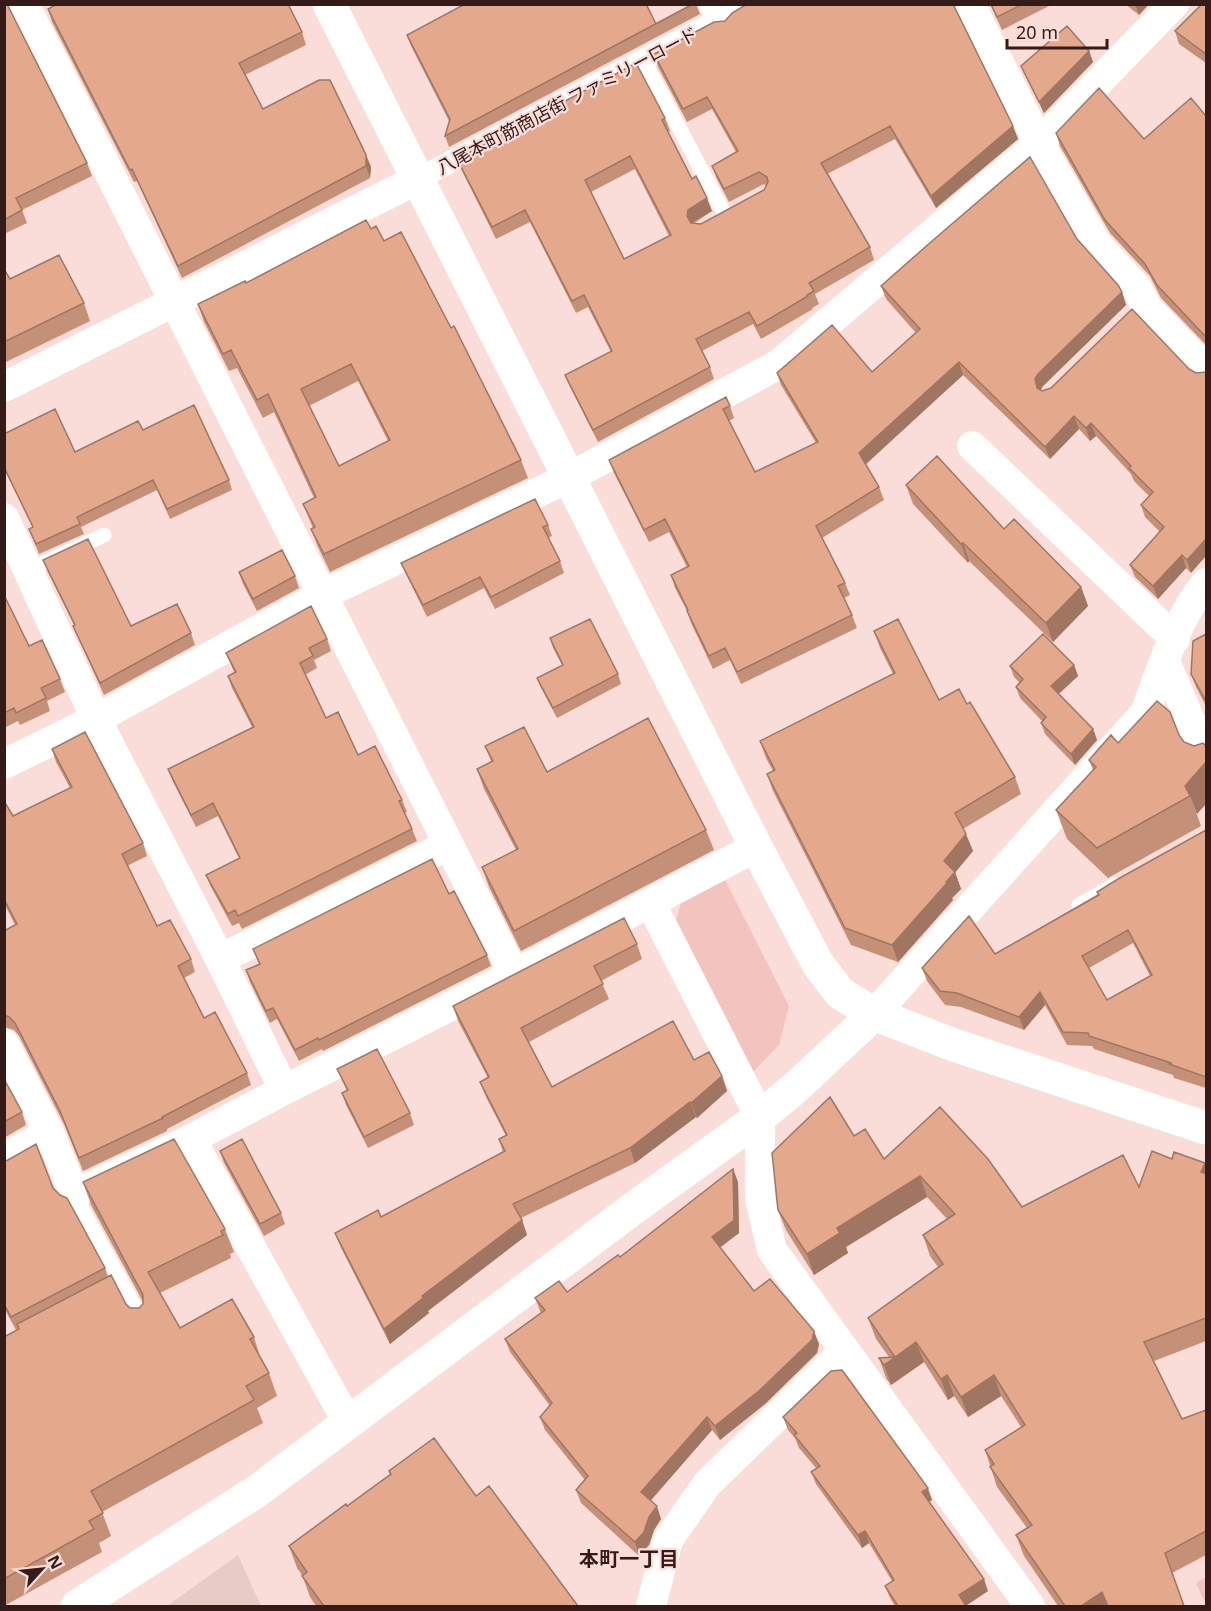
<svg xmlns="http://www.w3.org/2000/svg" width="1211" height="1611" font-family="'Noto Sans','Noto Sans JP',sans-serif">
  <rect width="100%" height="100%" fill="#faddd9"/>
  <path fill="#e9cbc6" d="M238 1555 261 1606H167Z"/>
  <path fill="#f3c4bd" d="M725 880 789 1006 779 1045 753 1072 676 920 681 903Z
    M1206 1577V1600L1204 1601 1196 1583Z"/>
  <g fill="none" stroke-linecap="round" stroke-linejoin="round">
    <path stroke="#fff" stroke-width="15" d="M643 59 725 215
      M28 570 104 535
      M1079 905 1115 885
      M74 1194 143 1322"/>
    <path stroke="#fff" stroke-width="22" d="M418 179 748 4"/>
    <path stroke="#fff" stroke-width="30" d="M24 4C189 327 350 652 514 974
      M714 4 721 18
      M970 4 1039 143 1096 243 1137 288 1147 308 1206 369
      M4 387 418 179
      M972 446 1175 639
      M4 518 96 719 220 959 284 1090
      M1165 661 1206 758
      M4 764 96 719 322 595 568 478 779 364 1039 143 1174 4
      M650 902 760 1117V1199L772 1250 1030 1606
      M220 959 448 845
      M874 1014 1145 713C1161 670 1177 617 1206 583
      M4 1044 49 1132 74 1194 191 1139 284 1090 514 974 756 847
      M191 1139 347 1421
      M4 1158 49 1132
      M651 1606 668 1540 707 1484 844 1351"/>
    <path stroke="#fff" stroke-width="33" d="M329 4 756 847 818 964 840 993 874 1014 954 1045 1206 1128
      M77 1606 257 1491 635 1207 760 1117 795 1088 874 1014"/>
  </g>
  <path fill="#c49178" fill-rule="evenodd" d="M4 4H8V7L87 163 92 176 22 210 27 223 4 234Z
    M693 4H696L700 14 449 147 445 136 449 121 411 46 407 35 656 24Z
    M747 4H953L1018 139 936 208 895 139 827 174 870 247 874 260 815 294 819 304 812 308 813 309 761 339 753 324 702 351 710 367 714 379 598 442 570 387 565 375 611 352 588 307 576 313 530 222 496 239 462 171 457 159 665 118 670 131 668 132 692 179 712 211 693 224H701L764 190 766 186 764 184 729 202 717 179 712 166 736 152 712 109 687 122 658 67 654 54 725 21ZM635 169 669 236 624 259 591 192Z
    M990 4H1053L1002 30Z
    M1125 4H1149L1139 15Z
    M1206 4V63L1179 44 1175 31Z
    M48 9 302 32 306 45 245 75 263 109 366 155 371 167 370 178 182 278 137 181 134 182 52 22Z
    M1089 51 1093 62 1044 113 1026 77 1021 66Z
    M1206 116V345L1161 298 1150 276 1110 233 1060 146 1056 133 1144 139Z
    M371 229 384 241 521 460 528 478 330 572 318 547 311 529 313 528 303 504 314 498 274 412 263 418 237 368 229 371 204 322 198 304ZM358 381 388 441 339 466 309 406Z
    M1077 239 1122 292 1126 305 1042 387 1041 390 1042 391 1189 369 1196 373H1205L1191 573 1186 568 1158 599 1135 577 1130 565 1160 532 1145 517 1141 505 1149 496 1134 481 1131 474 1096 436 1090 441 1079 429 1050 459 963 375 865 464 879 487 884 500 822 538 845 583 850 595 844 598 852 615 857 628 741 684 730 660 713 669 691 623 687 611 675 588 671 575 687 567 669 532 649 542 614 473 609 460 730 406 734 418 729 421 755 472 816 443 781 385 777 373 872 372 916 333 886 299 881 286Z
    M4 269 10 279 84 303 90 321 4 363Z
    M143 430 229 480 232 490 170 519 157 490 81 527 84 534 39 554 29 529 33 527 4 469V434L75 452Z
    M906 485 1004 529 1081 587 1088 606 1053 642 969 561 968 563 913 504Z
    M548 525 552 536 548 538 560 561 564 573 495 609 484 588 427 617 406 574 401 563Z
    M43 560 131 626 191 633 195 645 104 695 78 637 74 625 48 572Z
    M239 572 295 576 299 588 257 611 243 584Z
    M4 595 29 646 60 679 65 692 47 701 50 711 20 725 18 721 4 728Z
    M874 631 939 700 967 704 1015 777 1021 794 963 829 973 851 955 872 961 889 952 898 953 900 898 962 851 945 773 791 767 774 773 771 766 758 760 741 893 674 880 648Z
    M1206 634V706L1196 687 1191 674Z
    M550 638 618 674 621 684 557 718 541 688 537 678 562 665 553 648Z
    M327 639 331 651 314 660 317 668 305 675 326 718 358 755 402 800 407 812 404 813 412 829 417 841 242 929 239 923 232 926 211 887 206 875 239 858 218 816 196 827 173 782 168 769 252 727 232 688 228 676 234 672 226 653Z
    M1074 665 1078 676 1059 694 1093 729 1097 740 1075 765 1045 734 1041 723 1042 721 1020 698 1016 687 1020 683 1014 677 1010 666Z
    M1157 701 1201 826 1108 878 1067 839 1056 810 1093 770 1089 760 1118 743Z
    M485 746 547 772 706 830 714 850 521 951 489 887 482 867 516 850 484 789 477 769 491 761Z
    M52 749 143 843 147 856 127 866 157 926 191 959 195 972 184 978 204 1018 247 1073 251 1085 167 1129V1131L83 1171 64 1124 19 1036 14 1030 4 1027V931L15 925 4 903V801L13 816 70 788 56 762Z
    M1206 831V1088L1174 1078 1173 1075 1094 1049 1092 1046 1067 1045 1045 1005 1024 1030 961 1007 945 1005 927 981 922 968 995 954ZM1133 943 1150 976 1107 1000 1089 968Z
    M449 894 487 955 491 966 323 1051 322 1049 299 1061 277 1019 270 1023 250 982 246 970 259 964 253 949Z
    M637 944 642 959 601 981 609 999 529 1042 552 1087 694 1060 722 1076 727 1091 697 1118 696 1117 635 1163 521 1218 527 1235 428 1311 429 1313 390 1344 341 1248 335 1233 381 1217 503 1152 499 1139 506 1136 486 1097 480 1082 488 1078 458 1021 453 1006Z
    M337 1069 410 1113 414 1125 368 1148 346 1105 342 1093 347 1091Z
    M4 1079 22 1112 26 1125 4 1138Z
    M854 1136 884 1159 1022 1207 1139 1187 1172 1159 1206 1169V1341L1154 1361 1182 1419 1206 1410V1555L1172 1573 1184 1606H1058L1024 1556 1016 1535 1027 1528 997 1487 985 1450 1021 1427 1001 1396 968 1417 954 1396 948 1400 924 1362 891 1385 886 1378 879 1358 889 1357 876 1339 868 1318 938 1267 930 1256 923 1235 947 1219 927 1197 846 1247 848 1253 814 1275 786 1230 778 1210Z
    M220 1151 281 1213 285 1224 264 1236 224 1163Z
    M4 1161 53 1188 105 1268 108 1277 126 1304 130 1308H139L143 1304V1302L91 1205 83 1182 225 1229 234 1252 230 1254 231 1258 160 1293 180 1328 254 1337 261 1360 269 1373 277 1396 257 1408 263 1423 102 1512 111 1536 99 1543 102 1552 4 1606V1337L18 1329 16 1330 4 1308Z
    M733 1169 738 1182 739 1233 720 1247 754 1291 819 1344 817 1353 765 1404 720 1440 712 1430 650 1501 661 1519 654 1530 649 1545 639 1556 581 1503 576 1490 585 1480 545 1430 540 1417 550 1406 510 1352 505 1339 541 1313 535 1298 567 1292 620 1257Z
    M783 1417 932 1500 929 1502 988 1591 966 1606H895L890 1598 885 1586 892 1581 869 1543 862 1548 816 1484 811 1472 816 1468 799 1448 795 1438 788 1430Z
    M389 1471 476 1496 578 1606H316L310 1597 302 1575 297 1568 289 1546 347 1506 390 1474Z"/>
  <path fill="#a07662" d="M1135 4H1149L1139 15Z
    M1089 51 1093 62 1044 113 1039 102Z
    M1013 126 1018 139 936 208 931 196Z
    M366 155 371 167 370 178 366 166Z
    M707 198 712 211 693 222 691 228 687 216 688 210Z
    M1122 292 1126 305 1042 387 1040 392 1037 388 1035 379 1038 374Z
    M959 362 963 375 864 466 859 453Z
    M1074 416 1079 429 1050 459 1045 447Z
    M1091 423 1096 436 1090 441 1086 428Z
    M1206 539V556L1191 573 1187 560Z
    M963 543 969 561 968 563 961 544Z
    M1182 555 1186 568 1158 599 1153 586Z
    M1081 587 1088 606 1053 642 1046 623Z
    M1074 665 1078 676 1055 697 1051 686Z
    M1093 729 1097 740 1075 765 1071 754Z
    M1206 762V804L1197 814 1190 796 1185 786Z
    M966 834 973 851 954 874 955 872 961 889 952 898 953 900 898 962 892 945 944 861Z
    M1040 992 1045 1005 1024 1030 1019 1017Z
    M722 1076 727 1091 697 1118 691 1103Z
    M690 1102 696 1117 635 1163 630 1148Z
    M1205 1163 1206 1169V1187L1201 1172Z
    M733 1169 738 1182 739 1233 717 1250 712 1237Z
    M920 1176 927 1197 846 1247 848 1253 814 1275 807 1254 837 1228Z
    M522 1220 527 1235 428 1311 429 1313 390 1344 384 1329 422 1296Z
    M814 1331 819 1344 817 1353 765 1404 720 1440 715 1426Z
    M916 1342 924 1362 891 1385 884 1365Z
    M947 1375 954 1396 948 1400 941 1379Z
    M994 1375 1001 1396 968 1417 961 1397Z
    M707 1417 712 1430 646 1506 641 1492Z
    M928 1488 932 1500 926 1504 922 1492Z
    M657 1506 661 1519 654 1530 649 1545 639 1556 635 1542 649 1517Z
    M865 1531 869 1543 862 1548 858 1535Z
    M984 1579 988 1591 965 1606 959 1595Z
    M1102 1592 1108 1606H1081Z"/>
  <path fill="#e4a98c" stroke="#a07662" stroke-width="1.5" fill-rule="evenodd" d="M4 4H7L87 163 16 198 22 210 4 220Z
    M57 4H288L302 32 239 63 263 109 319 80H330L366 155V166L178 266 132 169 130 170 48 9Z
    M465 4H646L656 24 693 4 445 136 450 119 407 35Z
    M747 4H953L1013 126 931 196 890 126 821 163 870 247 809 283 814 291 807 295 808 296 757 326 749 312 696 339 710 367 593 430 565 375 612 351 584 295 572 301 525 210 492 227 457 159 636 63 665 118 662 120 692 179 696 176 707 198 688 210 687 216 691 223 701 224 764 190 768 182 767 177 759 172 724 189 712 166 738 151 707 97 683 109 654 54 714 22 725 21 732 13ZM630 156 671 235 624 259 585 180Z
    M991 4H1023L997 17Z
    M1202 4H1206V54L1175 31Z
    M1067 26 1089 51 1039 102 1021 66Z
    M1099 88 1144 139 1191 98 1206 116V337L1157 285 1145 264 1105 220 1056 133Z
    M1030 157 1077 239 1118 285 1122 292 1038 374 1035 379 1037 388 1042 391 1051 388 1132 309 1189 369 1196 373 1206 372V539L1187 560 1182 555 1153 586 1130 565 1164 527 1141 505 1153 492 1129 468 1131 466 1091 423 1086 428 1074 416 1045 447 959 362 859 453 879 487 816 526 845 583 838 586 852 615 737 672 725 648 709 656 687 611 688 610 671 575 689 566 665 519 644 530 609 460 726 397 730 406 723 409 755 472 818 442 777 373 832 325 872 372 920 329 881 286 932 241Z
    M366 220 371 229 376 226 384 241 401 232 451 328 454 326 521 460 324 554 311 529 315 527 303 504 316 497 268 394 257 400 231 350 223 354 198 304 245 281 246 283ZM351 364 390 440 339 466 301 389Z
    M59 255 84 303 4 342V269L10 279Z
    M194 405 229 480 167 509 153 480 77 517 80 524 36 544 29 529 33 527 4 467V434L55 409 75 452 138 421 143 430Z
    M937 456 1004 529 1014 519 1081 587 1046 623 963 543 961 544 906 485Z
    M535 499 548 525 543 527 560 561 491 597 480 577 423 605 401 563Z
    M88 539 131 626 177 604 191 633 100 683 73 626 75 625 43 560Z
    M282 550 295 576 253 599 239 572Z
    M4 595 29 646 42 640 60 679 41 688 46 698 16 713 14 708 4 713Z
    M311 606 327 639 309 648 313 656 300 663 326 718 338 712 358 755 375 746 402 800 399 801 412 829 238 916 235 910 228 914 206 875 240 858 213 803 191 815 168 769 254 727 228 676 236 672 226 653Z
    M590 619 618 674 553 708 537 678 563 665 550 638Z
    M898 619 939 700 959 689 967 704 970 702 1015 777 955 813 966 834 944 861 955 872 946 882 947 883 892 945 845 928 767 774 775 770 760 741 895 673 874 631Z
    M1043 634 1074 665 1051 686 1093 729 1071 754 1041 723 1046 717 1016 687 1023 679 1010 666Z
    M1206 634V701L1191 674 1193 641Z
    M1157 701 1170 712 1179 735 1184 742 1194 746 1203 743 1206 746V762L1185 786 1190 796 1097 848 1056 810 1096 767 1089 760 1111 735 1118 743Z
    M648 718 706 830 514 931 482 867 518 849 477 769 493 761 485 746 524 727 547 772Z
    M85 732 143 843 122 854 157 926 170 920 191 959 178 966 204 1018 215 1012 247 1073 162 1117 163 1118 79 1158 60 1111 15 1023 9 1017 4 1015V931L17 924 4 899V801L13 816 72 787 52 749Z
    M1206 830V1077L1169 1064 1171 1063 1089 1036 1088 1033 1063 1032 1040 992 1019 1017 957 993 940 991 922 968 969 916 995 954 1099 895 1097 892 1118 879ZM1128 930 1152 975 1107 1000 1082 956Z
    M432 859 449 894 454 891 487 955 319 1040 318 1038 295 1050 273 1008 266 1011 246 970 260 964 253 949Z
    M624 918 637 944 594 966 603 984 521 1028 552 1087 673 1021 694 1060 709 1052 722 1076 691 1103 690 1102 630 1148 513 1204 522 1220 422 1296 423 1298 384 1329 335 1233 378 1210 381 1217 505 1151 499 1139 507 1135 480 1082 489 1077 453 1006Z
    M377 1049 410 1113 364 1137 342 1093 348 1090 337 1069Z
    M4 1079 22 1112 4 1122Z
    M830 1097 854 1136 865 1129 884 1159 940 1107 988 1159 1022 1207 1123 1155 1139 1187 1152 1151 1172 1159 1174 1152 1205 1163 1201 1172 1206 1174V1318L1144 1342 1182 1419 1206 1410V1531L1165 1553 1184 1606H1108L1102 1592 1081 1606H1065L1016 1535 1032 1525 990 1467 994 1464 985 1450 1025 1425 994 1375 961 1397 947 1375 941 1379 916 1342 884 1365 879 1358 895 1357 868 1318 943 1264 923 1235 955 1214 920 1176 837 1228 840 1233 807 1254 778 1210 772 1153Z
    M174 1139 225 1229 221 1231 223 1235 148 1272 180 1328 232 1299 254 1337 250 1339 269 1373 246 1386 254 1400 91 1491 103 1513 89 1521 94 1529 4 1579V1337L19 1329 17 1324 111 1275 126 1304 130 1308H139L143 1304V1295L83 1182Z
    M242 1139 281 1213 260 1224 220 1151Z
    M36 1144 53 1188 60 1195 67 1198 105 1268 11 1317 4 1304V1161L8 1160Z
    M733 1169 734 1220 712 1237 754 1291 770 1279 814 1331 812 1340 760 1390 715 1426 707 1417 641 1492 657 1506 649 1517 644 1532 635 1542 576 1490 588 1476 540 1417 552 1403 505 1339 545 1310 535 1298 559 1281 567 1292 618 1255 620 1257Z
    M842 1370 928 1488 922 1492 984 1579 959 1595 966 1606H898L885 1586 894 1580 865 1531 858 1535 811 1472 820 1466 794 1435 797 1433 783 1417 831 1371Z
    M434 1438 476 1496 489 1486 578 1606H324L302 1576 307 1572 289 1546 346 1504 347 1506 391 1474 389 1471Z"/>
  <g text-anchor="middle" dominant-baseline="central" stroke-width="4.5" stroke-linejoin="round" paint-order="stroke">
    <g font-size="18" fill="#341b18" stroke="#faddd9">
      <text transform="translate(567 100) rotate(-28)">八尾本町筋商店街 ファミリーロード</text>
    </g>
    <g font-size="20" font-weight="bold" fill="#341b18" stroke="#faddd9">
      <text x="629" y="1558">本町一丁目</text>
    </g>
  </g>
  <rect width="1211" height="1611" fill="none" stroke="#341b18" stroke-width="12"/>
  <g transform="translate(42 1569) rotate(63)" stroke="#faddd9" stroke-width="4.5" paint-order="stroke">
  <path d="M0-4.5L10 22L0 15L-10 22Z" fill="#341b18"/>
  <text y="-9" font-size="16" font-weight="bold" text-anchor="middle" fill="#341b18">N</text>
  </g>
  <path d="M1007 39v9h100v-9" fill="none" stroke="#341b18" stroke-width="3"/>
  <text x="1016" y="39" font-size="18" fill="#341b18" stroke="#faddd9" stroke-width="4.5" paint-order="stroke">20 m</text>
</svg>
